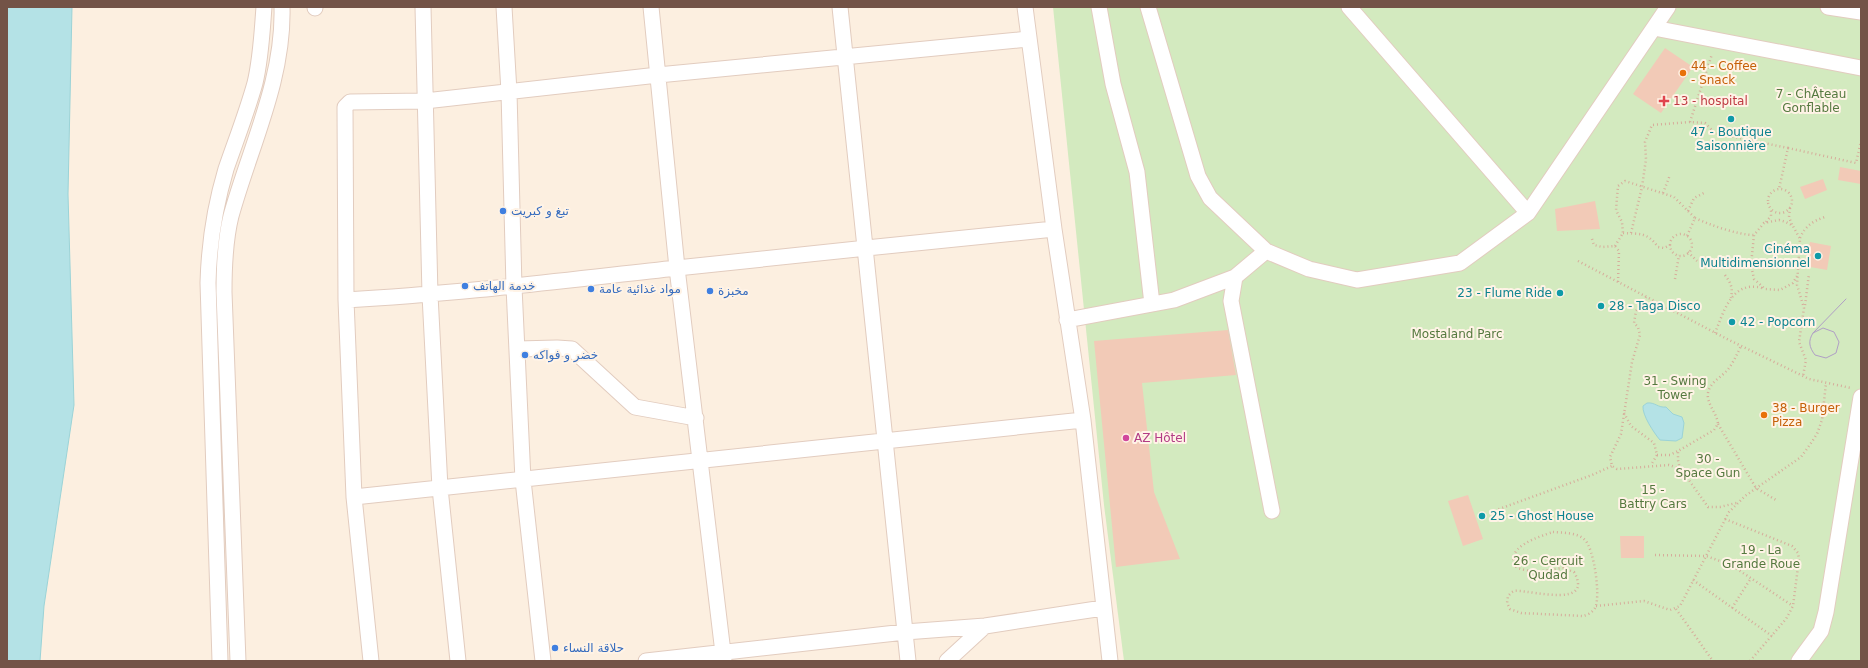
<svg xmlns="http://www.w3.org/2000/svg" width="1868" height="668" font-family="'DejaVu Sans',Vazirmatn,sans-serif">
  <rect width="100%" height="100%" fill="#fcefe0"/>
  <path fill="#d3eabf" d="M1053 7H1861V661H1124L1104 505Z"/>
  <path fill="#b4e2e6" stroke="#9bd3d7" d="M7 7H72L68 194 74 405 44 606 40 661H7Z
    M1647 403C1655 402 1658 408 1666 407L1673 414 1682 417 1684 423 1682 438 1676 441 1660 440C1654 433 1642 415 1643 406Z"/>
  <path fill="#f2cab7" d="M1665 48 1693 67 1661 113 1633 94Z
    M1840 167 1861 171V184L1838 180Z
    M1823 179 1827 190 1805 199 1800 187Z
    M1595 201 1600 229 1557 231 1555 209Z
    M1810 242 1831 246 1827 270 1805 266Z
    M1228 330 1236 375 1142 383 1154 492 1180 559 1116 567 1094 341Z
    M1468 495 1483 539 1463 546 1448 501Z
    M1620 536H1644V558H1621Z"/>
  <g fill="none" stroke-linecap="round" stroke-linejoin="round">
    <g stroke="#e2ccbf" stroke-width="17">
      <path id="minor" d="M315 7V8
        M423 7 430 295 440 488 458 661
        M504 7 509 92 514 287 523 480 543 661
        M651 7 677 268 724 661
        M840 7 908 661
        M1025 7 1054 229 1083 420 1110 661
        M1099 7 1113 84 1137 172 1152 304
        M1148 7 1198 176 1210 198 1266 251 1309 269 1357 280 1460 263 1528 213 1668 7
        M1349 7 1528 213
        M1828 7 1861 12
        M1654 28 1861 68
        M1235 277 1231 301 1272 511
        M346 300C457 294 567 280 677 268 803 254 928 242 1054 229
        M1067 320 1174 300 1235 277 1266 251
        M517 349 557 348 572 349 635 407 696 418
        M354 497 1083 420
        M220 661 208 283C209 244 215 206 226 169 236 140 247 112 255 83 261 58 262 32 264 7
        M238 661 224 292C224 267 225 240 231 216 250 147 284 80 282 7
        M371 661 354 497 346 300 345 107 350 102 425 101 658 75 1028 39
        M646 661 905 632 985 626 1103 608
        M947 661 985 626
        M1799 661 1821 631 1826 612 1861 397"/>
    </g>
    <path stroke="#d6ad9b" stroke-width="2.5" stroke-dasharray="1 3" stroke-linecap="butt" d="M1690 122 1712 54
      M1788 148 1856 163 1861 141
      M1768 201a12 12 0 1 1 24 0a12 12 0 1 1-24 0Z
      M1663 193 1670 175
      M1790 208 1789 217 1792 225
      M1688 211 1694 198 1706 192
      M1695 218C1710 225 1738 235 1754 235
      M1766 222 1771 216V209
      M1623 233C1640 234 1647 232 1658 247L1664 248 1670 245
      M1631 233 1642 187 1646 159 1645 142 1652 125 1690 122 1705 123 1715 133 1788 148 1779 189
      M1670 245a11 11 0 1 1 22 0a11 11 0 1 1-22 0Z
      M1800 238C1805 226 1813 221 1825 217
      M1592 239 1594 245 1602 247 1615 246 1619 251 1618 282
      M1615 246 1623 233 1622 222 1616 210 1618 186 1625 181 1674 197 1695 218 1687 236
      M1688 252 1697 261
      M1578 261 1729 340 1809 379 1851 388
      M1725 275C1731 283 1733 288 1731 298
      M1797 276 1793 283 1780 290 1765 289 1754 279 1751 265 1754 235 1764 223 1779 220 1786 222 1793 226 1800 239 1797 285 1804 308 1799 342 1806 360 1803 376
      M1675 279 1679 255
      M1646 297 1636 311 1634 323 1638 327 1640 335 1632 362 1621 434 1610 457 1612 466 1617 469 1669 465 1681 469 1708 507H1720L1736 503
      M1805 305 1809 274
      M1715 333C1724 311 1732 280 1762 288
      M1624 413 1631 426 1654 443 1657 455 1651 465
      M1718 424 1756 488 1776 500
      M1657 455H1670L1678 451
      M1680 469 1678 460V451L1714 430 1718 424C1717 414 1710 408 1708 398 1706 383 1722 378 1729 368 1734 361 1737 354 1741 346
      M1491 512 1592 475 1612 466
      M1725 519 1792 546 1798 553 1799 559 1793 606 1786 619 1750 661
      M1553 532C1563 533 1577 532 1585 540 1594 549 1601 597 1595 608 1592 613 1587 615 1583 616L1521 613 1510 609 1507 603 1508 596C1511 593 1513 590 1518 591 1534 591 1594 608 1574 572L1563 568 1534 572 1517 568C1502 548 1538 537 1553 532Z
      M1655 555 1706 556 1731 565 1793 606
      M1693 580 1772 636
      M1596 606 1644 601 1670 610 1680 606 1729 512 1745 496 1801 457 1809 446 1817 434 1822 420 1826 383
      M1732 608 1751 578
      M1676 609 1713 661"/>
    <use href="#minor" stroke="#fff" stroke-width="15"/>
    <path stroke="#b09fc5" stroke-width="1" d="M1813 333 1823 328 1834 332 1839 342 1836 353 1826 358 1815 355C1809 347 1808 341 1813 333L1846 299"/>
  </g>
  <g fill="#e8710a" stroke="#fff3e6" stroke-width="1.5">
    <circle cx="1683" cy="73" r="4"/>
    <circle cx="1764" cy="415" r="4"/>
  </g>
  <path fill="#e0444e" stroke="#fff3e6" stroke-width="1.5" d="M1662 95h4v4h4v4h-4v4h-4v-4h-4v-4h4z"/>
  <g fill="#0f9aa8" stroke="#fff3e6" stroke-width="1.5">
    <circle cx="1731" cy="119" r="4"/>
    <circle cx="1818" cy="256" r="4"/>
    <circle cx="1560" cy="293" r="4"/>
    <circle cx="1601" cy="306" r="4"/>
    <circle cx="1732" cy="322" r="4"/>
    <circle cx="1482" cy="516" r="4"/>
  </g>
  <g fill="#3f7fe0" stroke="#fff3e6" stroke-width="1.5">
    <circle cx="503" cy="211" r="4"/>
    <circle cx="465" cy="286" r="4"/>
    <circle cx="591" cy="289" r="4"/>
    <circle cx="710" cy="291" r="4"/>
    <circle cx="525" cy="355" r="4"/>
    <circle cx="555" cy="648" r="4"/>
  </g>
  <circle fill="#d1479c" stroke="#fff3e6" stroke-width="1.5" cx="1126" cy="438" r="4"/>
  <g text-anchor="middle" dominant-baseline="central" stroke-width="4" stroke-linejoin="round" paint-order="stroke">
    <g font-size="12" fill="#c56008" stroke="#fff3e6" text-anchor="start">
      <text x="1691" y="66">44 - Coffee<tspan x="1691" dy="14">- Snack</tspan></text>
      <text x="1772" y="408">38 - Burger<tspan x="1772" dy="14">Pizza</tspan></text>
    </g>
    <g font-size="12" fill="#55793f" stroke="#fff3e6">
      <text x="1811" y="94">7 - ChÂteau<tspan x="1811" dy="14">Gonflable</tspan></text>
      <text x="1457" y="334">Mostaland Parc</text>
      <text x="1675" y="381">31 - Swing<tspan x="1675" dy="14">Tower</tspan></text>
      <text x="1708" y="459">30 -<tspan x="1708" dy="14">Space Gun</tspan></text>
      <text x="1653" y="490">15 -<tspan x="1653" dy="14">Battry Cars</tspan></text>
      <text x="1761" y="550">19 - La<tspan x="1761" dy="14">Grande Roue</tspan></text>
      <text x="1548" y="561">26 - Cercuit<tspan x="1548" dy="14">Qudad</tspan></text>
    </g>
    <g font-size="12" fill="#be3a42" stroke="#fff3e6" text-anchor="start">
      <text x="1673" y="101">13 - hospital</text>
    </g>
    <g font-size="12" fill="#0d838f" stroke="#fff3e6" text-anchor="start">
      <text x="1731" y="132" text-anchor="middle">47 - Boutique<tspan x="1731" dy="14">Saisonnière</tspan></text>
      <text x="1810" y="249" text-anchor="end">Cinéma<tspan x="1810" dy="14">Multidimensionnel</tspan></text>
      <text x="1552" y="293" text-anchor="end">23 - Flume Ride</text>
      <text x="1609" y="306">28 - Taga Disco</text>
      <text x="1740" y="322">42 - Popcorn</text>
      <text x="1490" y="516">25 - Ghost House</text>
    </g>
    <g font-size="12" fill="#366cbe" stroke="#fff3e6" text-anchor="start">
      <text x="511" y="211">تبغ و كبريت</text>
      <text x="473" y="286">خدمة الهاتف</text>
      <text x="599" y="289">مواد غذائية عامة</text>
      <text x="718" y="291">مخبزة</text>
      <text x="533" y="355">خضر و فواكه</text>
      <text x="563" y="648">حلاقة النساء</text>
    </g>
    <g font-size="12" fill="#b23c85" stroke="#fff3e6" text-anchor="start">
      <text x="1134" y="438">AZ Hôtel</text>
    </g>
  </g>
  <rect width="1868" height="668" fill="none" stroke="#735347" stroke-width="16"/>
</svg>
